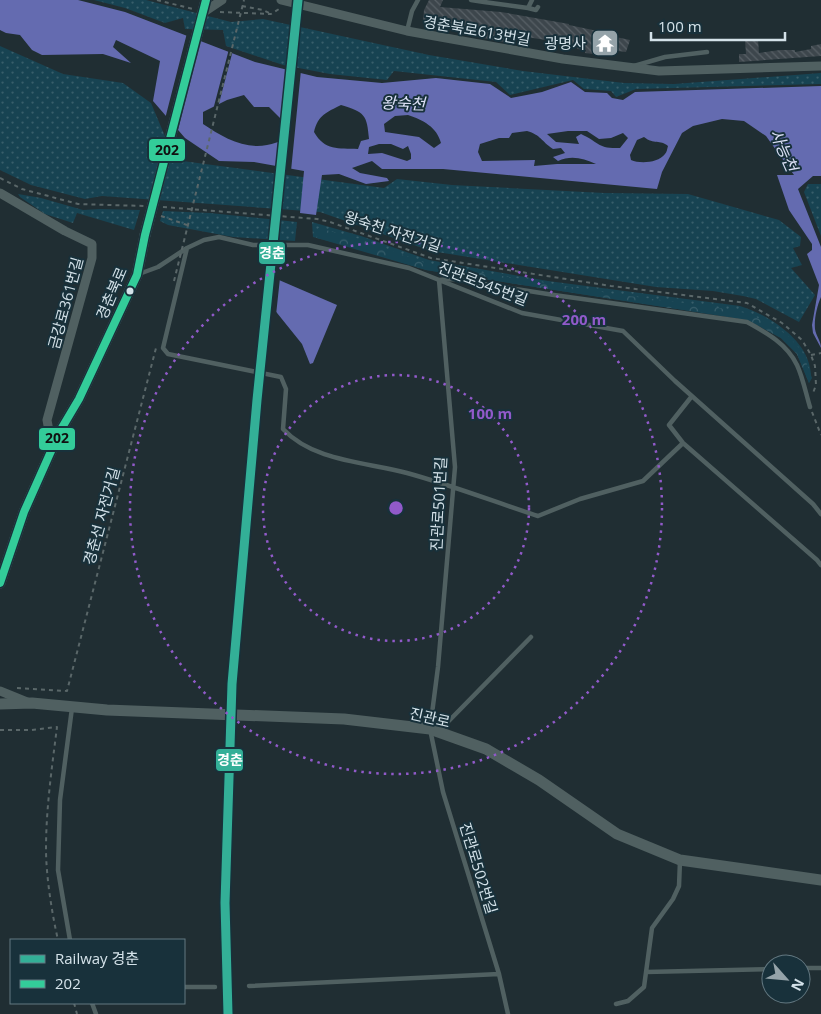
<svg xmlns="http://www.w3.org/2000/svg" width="821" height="1014" font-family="'Open Sans','Noto Sans KR',sans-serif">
  <defs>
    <pattern id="grass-dots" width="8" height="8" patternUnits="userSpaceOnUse" patternTransform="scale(1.25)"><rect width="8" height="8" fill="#174352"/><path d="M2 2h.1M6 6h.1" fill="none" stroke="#385e6b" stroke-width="1.8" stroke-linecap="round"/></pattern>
    <pattern id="forest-crowns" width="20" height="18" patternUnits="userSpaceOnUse" patternTransform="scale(1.25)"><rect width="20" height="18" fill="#174352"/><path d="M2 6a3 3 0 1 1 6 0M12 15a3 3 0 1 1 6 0" fill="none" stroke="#385e6b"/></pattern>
    <pattern id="building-back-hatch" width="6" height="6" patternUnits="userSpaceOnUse" patternTransform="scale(1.25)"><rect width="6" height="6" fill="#3d464c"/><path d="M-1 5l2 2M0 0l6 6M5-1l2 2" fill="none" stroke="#586066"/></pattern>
  </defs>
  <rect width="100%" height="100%" fill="#202e33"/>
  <path fill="url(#grass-dots)" d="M94 0H146L231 22 263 19 429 55 523 71 624 83 674 84 821 73V84L636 89 616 97 611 91 584 89 573 80 510 95 496 82 394 71 387 80 330 74 283 65 226 46 223 30 185 29 183 18 165 23 125 8Z
    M0 46 63 74 123 83 151 103 175 160 384 188 397 179 452 185 604 193 688 194 779 220 801 237 800 246 793 248 802 265 791 268 815 295 799 322 756 299 743 296 713 291 656 287 431 251 320 212 102 196 85 199 31 185 0 170Z
    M808 184H821V236L804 192Z
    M18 194 41 198 83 210 100 209 140 210 134 230 77 213 73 223 45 214 20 197Z
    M163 211 210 213 297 222 295 241 233 237 168 225 160 221Z
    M312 222 361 236 429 260 548 281 740 306C767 314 805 338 810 368 811 374 812 377 809 383L797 354 781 338 748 320 426 270 356 248 313 237Z"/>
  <path fill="url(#forest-crowns)" d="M318 228 360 239 428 264 621 295 709 306 751 314 786 334 802 351 812 378 809 383 797 354 781 338 748 320 426 270 317 238Z"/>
  <path fill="#646bb0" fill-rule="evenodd" d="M0 0H78L125 12 255 62 317 77 382 83 436 78 490 84 511 98 542 92 571 82 585 92 607 93 612 98 623 100 635 92 821 86V176H813L798 189 821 247V297C817 306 814 319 815 329 816 336 821 341 821 348L813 333 812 325 819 285 807 254 812 250V244L789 210 777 175H794L766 136 744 121 722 119 693 126 682 133 662 172 657 189 443 169H382L372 161 352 168 360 173 387 178 389 181 366 184 339 174 322 175 316 215 300 213 304 171 254 162 219 161 185 138 153 101 160 61 116 40 113 47 131 63 103 54 42 55 32 50 20 35 6 33 0 30ZM244 95 254 107H269L288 126 286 139C280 141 273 144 267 145 244 150 221 136 203 124V112L227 100ZM341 105C365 112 367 115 369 139L361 141 358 149C338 148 325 151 314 132 318 115 327 112 341 105ZM408 115C423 120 437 127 441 143L434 148 419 137 385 132 384 124 395 116ZM527 131C541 135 541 141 553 149L561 148 565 153 553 157 558 161C571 155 583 158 596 164H557L534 166 535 160 482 161 478 152 480 144 499 138H509L512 133ZM568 131H587L599 139 611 138 623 133 628 138 620 148C597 149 599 142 581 134L576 137 579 144 556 142 547 134ZM644 137C654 145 660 139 668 146 667 149 667 152 665 154 658 163 640 164 631 160L630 155 637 140ZM379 144H391L403 149 408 146 411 154V159L407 161 382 153 368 154 369 147Z
    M272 277 337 305 313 363 310 364 302 344 265 298Z"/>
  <path fill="#202e33" d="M187 33 201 38 177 133 165 119Z
    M229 49 233 50 218 107 213 110Z
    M287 67 301 70 291 171 277 169 280 138 284 137 285 127 281 123Z
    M270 275 280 278 276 315 263 300Z"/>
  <path fill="url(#building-back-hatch)" d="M429 0H443L440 7 501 12 569 24V25L588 29 597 31V33L630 40 626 52 610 50V53L594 50 593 54 585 53 586 50 577 49 578 45 533 38 510 35 509 43 461 34V26L423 23 424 10Z
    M758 39 759 53 780 50H795V52L811 49V46L821 44V56L739 62V54H746L745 40Z"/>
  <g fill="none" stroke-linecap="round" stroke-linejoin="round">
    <path stroke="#5a6769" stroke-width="2" stroke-dasharray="4 4" stroke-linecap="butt" d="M157 0 193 9
      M242 6 263 10 269 13
      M220 12 271 14 279 9
      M0 178 22 189 78 204 144 206
      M163 207 317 219 330 222 431 258 611 286 747 303 782 323 802 340 811 355 815 366 816 385 813 393
      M161 216 187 225
      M811 355 821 353
      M812 412 821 435
      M17 688 67 691 156 348
      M0 730H32L57 727C52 767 46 808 46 849 46 876 52 914 58 940
      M74 1003 77 1014"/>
    <path stroke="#506061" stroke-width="4.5" d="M471 0 484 2 485 0
      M484 2 528 8 532 0
      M528 8 536 10 538 7
      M407 31 412 11 418 0
      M634 66 665 57 707 52
      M187 248 163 348 168 354 281 377 286 389 283 429C314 462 367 462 407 473 451 485 495 502 538 516L580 499 643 481 683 443
      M139 274 158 267 187 248 204 240 219 237 253 245H308L409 268 522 313 623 331 675 381 813 504 821 514
      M692 396 669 425 683 443 817 560 821 565
      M439 731 531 637
      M70 940 58 870 60 800 72 708
      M801 968H821
      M646 972 771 969
      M249 986 499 974
      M184 987H215
      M92 1003 96 1014
      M616 1004 628 1001 644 987 652 928 673 899 679 886 680 861
      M508 1014 499 974 443 792 430 729 438 667 455 467 439 280 453 279 554 295 747 322C767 333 787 344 797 365 803 378 806 394 810 407"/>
    <path stroke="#506061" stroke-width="9" d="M281 0 407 31 563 59 659 71 821 66
      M0 193 65 231 92 244V258L47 420 49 431 59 436
      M0 691 27 702"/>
    <path stroke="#506061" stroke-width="11" d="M0 583 24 512 60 431 79 399 137 275 145 235
      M0 704 32 703 107 710 344 719 430 729 486 749 539 780 617 834 680 860 821 880"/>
    <path stroke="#5a6769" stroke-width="2" stroke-dasharray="4 4" stroke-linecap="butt" d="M174 281 244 0"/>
    <path stroke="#506061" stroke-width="9" d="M201 14 222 0"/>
    <path stroke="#506061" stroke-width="11" d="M145 235 206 0"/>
    <g stroke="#18313b" stroke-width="11">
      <path id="bus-1" d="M0 583 24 512 60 431 79 399 137 275 145 235 206 0"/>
    </g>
    <use href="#bus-1" stroke="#3c9" stroke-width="8"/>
    <g stroke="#18313b" stroke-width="12">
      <path id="rail-1" d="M228 1014 225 903 232 684 257 400 298 0"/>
    </g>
    <use href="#rail-1" stroke="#33af97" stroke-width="9"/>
  </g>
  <g fill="none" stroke="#915aca" stroke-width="2.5" stroke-dasharray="2.5 5">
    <circle cx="396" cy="508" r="133"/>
    <circle cx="396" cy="508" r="266"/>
  </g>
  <defs>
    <g id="temple-square" transform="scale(1.4375)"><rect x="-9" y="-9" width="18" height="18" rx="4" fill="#95a3a9" stroke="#18313b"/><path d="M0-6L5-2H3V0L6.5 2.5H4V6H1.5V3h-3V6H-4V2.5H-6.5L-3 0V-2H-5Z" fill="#fff"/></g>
  </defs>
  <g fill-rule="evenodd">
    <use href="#temple-square" x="605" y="43"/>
  </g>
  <circle fill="#d4e2e9" stroke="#18313b" stroke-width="2" cx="130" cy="291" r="4.5"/>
  <g text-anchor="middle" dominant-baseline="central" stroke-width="4" stroke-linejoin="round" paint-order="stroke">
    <g font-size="15" fill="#d4e2e9" stroke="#18313b">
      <text transform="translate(477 30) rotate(10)">경춘북로613번길</text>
      <text transform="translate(393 231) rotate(18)">왕숙천 자전거길</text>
      <text transform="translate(483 283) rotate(21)">진관로545번길</text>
      <text transform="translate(111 293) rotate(-67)">경춘북로</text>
      <text transform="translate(65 303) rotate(-75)">금강로361번길</text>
      <text transform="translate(438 504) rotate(-87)">진관로501번길</text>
      <text transform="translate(101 516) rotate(-75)">경춘선 자전거길</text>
      <text transform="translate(430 717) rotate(13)">진관로</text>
      <text transform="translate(479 868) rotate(73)">진관로502번길</text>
    </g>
    <g font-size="15" fill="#d4e2e9" stroke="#18313b" text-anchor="end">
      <text x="586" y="43">광명사</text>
    </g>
    <g font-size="16" font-style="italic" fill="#dde1f6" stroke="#18313b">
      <text transform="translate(403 103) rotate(2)">왕숙천</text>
      <text transform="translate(784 150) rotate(66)">사능천</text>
    </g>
  </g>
  <circle cx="396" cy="508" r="8" fill="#915aca" stroke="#18313b" stroke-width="2.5"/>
  <g font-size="15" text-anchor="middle" font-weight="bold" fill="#915aca" stroke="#18313b" stroke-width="4" stroke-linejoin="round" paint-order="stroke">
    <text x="584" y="325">200 m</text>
    <text x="490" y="419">100 m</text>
  </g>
  <g stroke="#18313b" stroke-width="2">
    <rect x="148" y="138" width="38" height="24" rx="5" fill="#3c9"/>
    <rect x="258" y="241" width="28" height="24" rx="5" fill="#33af97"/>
    <rect x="38" y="427" width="38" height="24" rx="5" fill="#3c9"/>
    <rect x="215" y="748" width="29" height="24" rx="5" fill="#33af97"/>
  </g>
  <g font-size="14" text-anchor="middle" font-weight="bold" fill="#fff">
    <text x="272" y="258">경춘</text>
    <text x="230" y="765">경춘</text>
  </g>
  <g font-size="14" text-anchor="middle" font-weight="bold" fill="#111">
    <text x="167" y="155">202</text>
    <text x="57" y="443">202</text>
  </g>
  <rect x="10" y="939" width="175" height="65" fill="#18313b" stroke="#637881"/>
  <rect x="20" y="955" width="25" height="8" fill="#33af97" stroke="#637881"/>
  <text x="55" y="964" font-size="15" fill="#d4e2e9">Railway 경춘</text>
  <rect x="20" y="980" width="25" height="8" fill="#33cc99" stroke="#637881"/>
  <text x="55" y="989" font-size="15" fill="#d4e2e9">202</text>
  <g transform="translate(786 979) rotate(117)"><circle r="24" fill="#18313b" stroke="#637881"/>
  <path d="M0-4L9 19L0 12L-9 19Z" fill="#95a3a9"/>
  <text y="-8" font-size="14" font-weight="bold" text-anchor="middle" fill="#d4e2e9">N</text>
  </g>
  <path d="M651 32v8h134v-8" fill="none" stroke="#d4e2e9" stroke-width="2.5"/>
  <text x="658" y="32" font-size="15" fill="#d4e2e9" stroke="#18313b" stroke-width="4" paint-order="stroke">100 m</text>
</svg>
